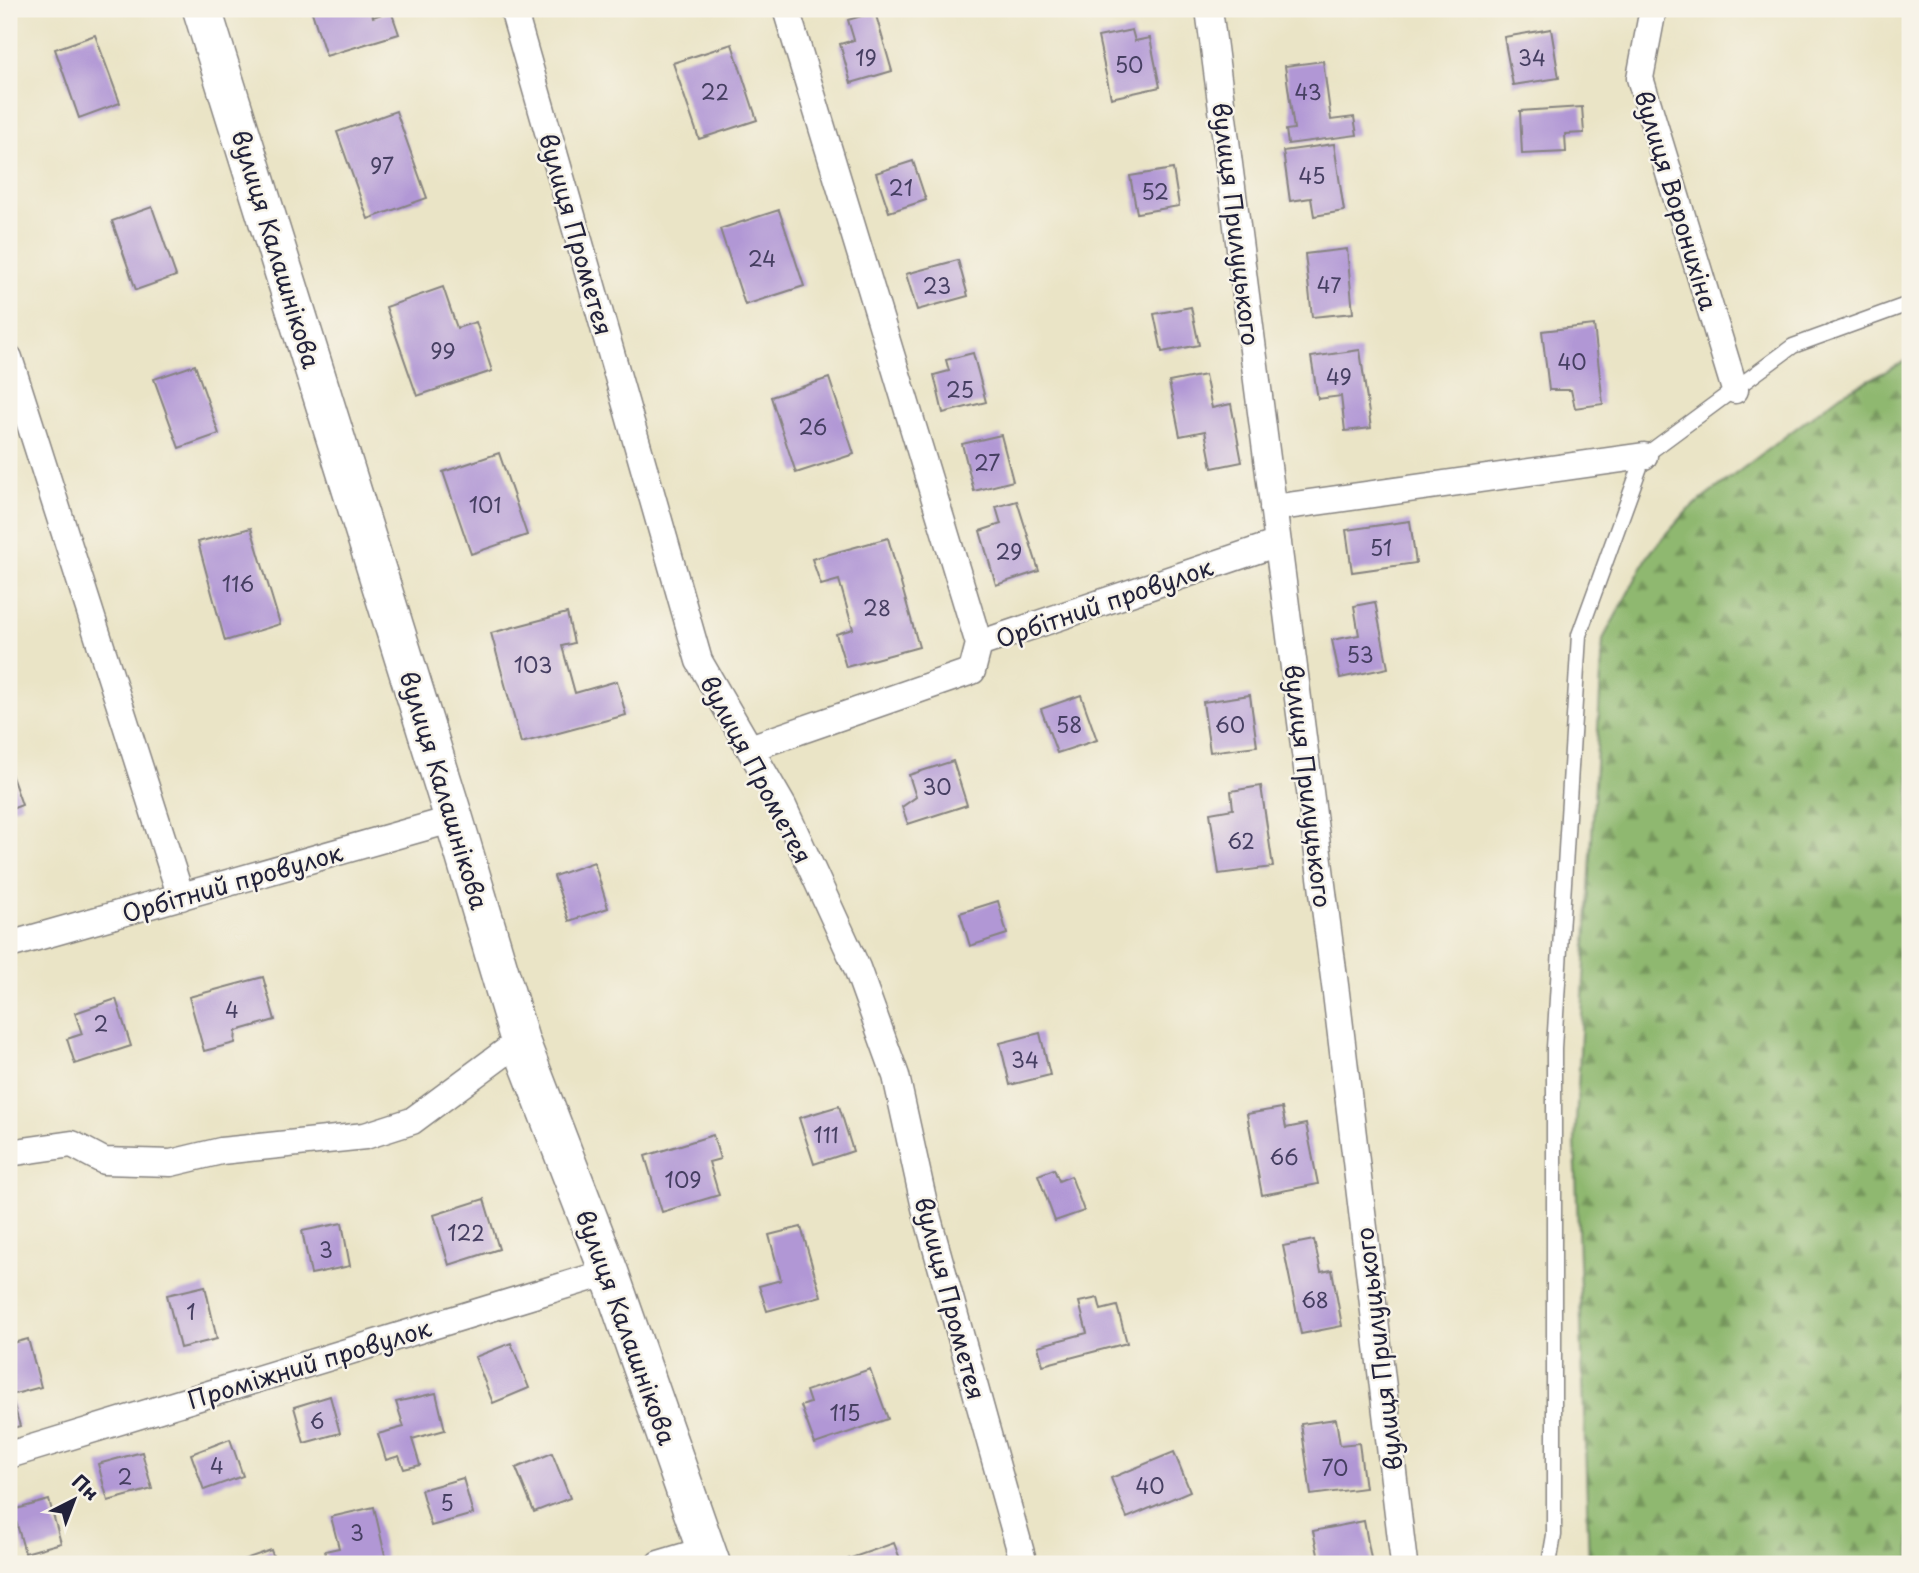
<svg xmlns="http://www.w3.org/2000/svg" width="1919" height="1573" font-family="'Playpen Sans',sans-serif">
  <defs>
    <pattern id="forest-firs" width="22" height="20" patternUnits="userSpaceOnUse" patternTransform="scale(1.75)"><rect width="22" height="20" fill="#8fb86f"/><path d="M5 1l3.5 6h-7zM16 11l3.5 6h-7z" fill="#74955c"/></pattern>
  </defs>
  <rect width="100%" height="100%" fill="#f7f3e8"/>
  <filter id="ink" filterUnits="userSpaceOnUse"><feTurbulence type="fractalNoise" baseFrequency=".0143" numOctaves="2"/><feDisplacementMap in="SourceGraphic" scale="14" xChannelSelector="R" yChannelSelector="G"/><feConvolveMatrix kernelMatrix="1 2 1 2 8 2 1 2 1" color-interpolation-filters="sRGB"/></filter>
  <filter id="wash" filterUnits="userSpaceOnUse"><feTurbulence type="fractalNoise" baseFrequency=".00686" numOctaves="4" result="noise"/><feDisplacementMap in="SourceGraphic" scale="28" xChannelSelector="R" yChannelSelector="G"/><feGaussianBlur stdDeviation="1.57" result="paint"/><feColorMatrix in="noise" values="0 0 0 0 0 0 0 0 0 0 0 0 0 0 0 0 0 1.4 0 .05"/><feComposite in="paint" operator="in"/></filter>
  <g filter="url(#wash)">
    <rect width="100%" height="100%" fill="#eae4c6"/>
    <path fill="url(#forest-firs)" stroke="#586d55" stroke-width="2" d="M1910 359V1564H1589L1575 1141 1603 639 1649 554 1688 510 1841 394Z"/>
    <g id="blocks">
      <path fill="#b197d5" d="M311 9H371L373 17 391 11 399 34 326 56Z
        M875 12 892 71 851 83 840 44 854 40 848 20Z
        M1551 29 1559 78 1513 85 1504 37Z
        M1132 30 1135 41 1150 38 1160 87 1111 98 1098 37Z
        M95 35 120 103 79 118 55 49Z
        M732 44 757 120 699 139 673 63Z
        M1323 61 1331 120 1354 117 1357 135 1288 144 1286 130 1294 129 1285 66Z
        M1582 107 1584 133 1565 134 1566 152 1522 154 1520 111Z
        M396 111 427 198 368 219 337 132Z
        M1334 144 1344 211 1314 216 1311 198 1290 201 1283 151Z
        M913 161 926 200 889 212 876 173Z
        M1173 169 1179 206 1137 213 1130 176Z
        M152 207 176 276 136 290 112 221Z
        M779 210 804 286 745 305 720 229Z
        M1347 249 1353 313 1312 317 1305 254Z
        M958 260 968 296 917 310 906 274Z
        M443 287 457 328 476 322 492 371 417 396 386 307Z
        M1191 307 1199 345 1162 352 1154 314Z
        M1594 325 1603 404 1575 408 1571 390H1549L1542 331Z
        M1360 350 1371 428 1345 431 1341 396 1318 399 1311 357Z
        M973 353 986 402 943 413 934 375 949 371 946 360Z
        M195 365 219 434 179 448 154 379Z
        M1205 375 1212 408 1231 404 1242 462 1212 468 1205 431 1180 436 1169 382Z
        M829 378 854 454 796 473 771 397Z
        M1001 435 1013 481 974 491 962 444Z
        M499 453 527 535 471 554 443 472Z
        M1017 501 1039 571 996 585 980 531 1001 524 996 507Z
        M1410 521 1416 563 1352 572 1346 530Z
        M251 528 280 624 225 641 198 542Z
        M888 538 919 647 846 667 836 634 853 629 839 580 821 585 812 559Z
        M1375 602 1388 668 1340 678 1332 640 1359 635 1354 606Z
        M567 613 574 643 562 646 575 693 617 681 626 715 521 743 491 633Z
        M1081 695 1097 740 1057 753 1041 709Z
        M1250 695 1257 746 1210 752 1203 702Z
        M953 761 967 805 908 824 902 807 916 797 909 775Z
        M9 768 22 805 9 810Z
        M1261 786 1273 867 1219 874 1210 813 1233 809 1231 791Z
        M594 862 608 908 569 921 554 876Z
        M998 901 1007 934 970 946 960 913Z
        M263 977 275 1020 236 1031 235 1043 204 1051 189 997Z
        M116 999 131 1046 75 1064 67 1039 82 1034 75 1013Z
        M1040 1033 1050 1075 1010 1085 1000 1043Z
        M839 1106 853 1151 814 1164 799 1118Z
        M1282 1108 1286 1128 1306 1124 1318 1184 1262 1195 1247 1114Z
        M713 1135 720 1159 709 1162 719 1195 662 1212 645 1156Z
        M1054 1169 1059 1181 1071 1176 1084 1211 1055 1221 1038 1175Z
        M484 1199 499 1249 449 1265 434 1215Z
        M342 1223 350 1266 311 1274 302 1231Z
        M801 1227 821 1296 767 1311 759 1286 781 1280 769 1235Z
        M1314 1240 1321 1272 1332 1270 1342 1326 1301 1334 1283 1246Z
        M205 1286 217 1339 180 1348 167 1295Z
        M1098 1298 1101 1310 1117 1306 1127 1343 1043 1365 1038 1346 1087 1333 1079 1302Z
        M28 1339 41 1387 11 1395 20 1426 9 1429V1344Z
        M511 1343 529 1388 493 1403 475 1357Z
        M870 1369 888 1419 815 1444 801 1406 810 1403 806 1391Z
        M436 1393 445 1430 412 1439 420 1465 404 1469 399 1456 386 1460 378 1434 404 1427 396 1402Z
        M330 1396 340 1433 304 1443 294 1407Z
        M1336 1419 1340 1445 1359 1443 1365 1488 1311 1495 1301 1424Z
        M230 1439 243 1476 204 1490 191 1454Z
        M142 1452 152 1489 108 1501 98 1464Z
        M1174 1452 1190 1491 1127 1518 1111 1478Z
        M552 1453 570 1498 534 1512 516 1468Z
        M463 1478 473 1514 431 1526 421 1490Z
        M49 1500 61 1543 25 1553 13 1510Z
        M374 1507 387 1564H328L325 1551 339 1548 331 1517Z
        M1364 1521 1372 1564H1320L1313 1531Z
        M894 1543 902 1564H850L848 1559Z
        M271 1550 276 1564H231Z"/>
    </g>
  </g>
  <g filter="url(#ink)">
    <use href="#blocks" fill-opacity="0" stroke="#868380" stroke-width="2"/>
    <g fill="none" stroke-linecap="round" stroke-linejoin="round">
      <g stroke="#868380" stroke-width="17">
        <path id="lane" d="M1549 1564 1554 1535V1048L1579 635 1644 456 1793 346 1903 306"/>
      </g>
      <g stroke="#868380" stroke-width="29">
        <path id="street" d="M513 9 699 661 783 806 857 968 896 1076 925 1208 1024 1564
          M786 9 979 644
          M1209 9 1336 993 1404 1564
          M1653 9 1640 78 1735 390
          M9 358 181 897
          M1273 508 1644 456
          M979 644 1278 543
          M750 748 972 671 979 644
          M9 945 454 819
          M9 1153 72 1144 104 1161 171 1163 221 1151 365 1136 412 1121 520 1041
          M9 1455 609 1272
          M659 1564 706 1550"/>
      </g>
      <g stroke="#868380" stroke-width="41">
        <path id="secondary" d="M202 9 454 819 520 1041 609 1272 711 1564"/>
      </g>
      <use href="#lane" stroke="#fff" stroke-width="14"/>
      <use href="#street" stroke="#fff" stroke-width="26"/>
      <use href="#secondary" stroke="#fff" stroke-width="38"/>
    </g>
  </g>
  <g text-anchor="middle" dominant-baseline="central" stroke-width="5" stroke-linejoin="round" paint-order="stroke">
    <g font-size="21" fill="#463f62">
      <text x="866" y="57">19</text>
      <text x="1532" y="57">34</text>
      <text x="1129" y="64">50</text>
      <text x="715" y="91">22</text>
      <text x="1308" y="91">43</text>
      <text x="382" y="165">97</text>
      <text x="1312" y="175">45</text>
      <text x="901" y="187">21</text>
      <text x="1155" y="191">52</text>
      <text x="762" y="258">24</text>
      <text x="1329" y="284">47</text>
      <text x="937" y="285">23</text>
      <text x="443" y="350">99</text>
      <text x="1572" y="361">40</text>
      <text x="1339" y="376">49</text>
      <text x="960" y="389">25</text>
      <text x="813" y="426">26</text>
      <text x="987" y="462">27</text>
      <text x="485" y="504">101</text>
      <text x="1381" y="547">51</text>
      <text x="1009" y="551">29</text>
      <text x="238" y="583">116</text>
      <text x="877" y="607">28</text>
      <text x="1360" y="654">53</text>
      <text x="533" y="664">103</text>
      <text x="1069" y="724">58</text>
      <text x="1230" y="724">60</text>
      <text x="937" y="786">30</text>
      <text x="1241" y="840">62</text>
      <text x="232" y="1009">4</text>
      <text x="101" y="1023">2</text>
      <text x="1025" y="1059">34</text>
      <text x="826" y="1134">111</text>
      <text x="1284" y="1156">66</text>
      <text x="683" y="1179">109</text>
      <text x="466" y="1232">122</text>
      <text x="326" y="1249">3</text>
      <text x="1315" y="1299">68</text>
      <text x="191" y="1311">1</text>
      <text x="845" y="1412">115</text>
      <text x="317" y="1420">6</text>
      <text x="217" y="1465">4</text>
      <text x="1335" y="1467">70</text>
      <text x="125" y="1476">2</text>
      <text x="1150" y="1485">40</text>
      <text x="447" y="1502">5</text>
      <text x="357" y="1532">3</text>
    </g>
    <g font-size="24" fill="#22223b" stroke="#f7f3e8">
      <text transform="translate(1677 200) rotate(73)">вулиця Воронихіна</text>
      <text transform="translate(1237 224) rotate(83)">вулиця Прилуцького</text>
      <text transform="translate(577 234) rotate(74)">вулиця Прометея</text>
      <text transform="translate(277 249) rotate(73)">вулиця Калашнікова</text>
      <text transform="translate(1104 602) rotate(-19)">Орбітний провулок</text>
      <text transform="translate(757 769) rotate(62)">вулиця Прометея</text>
      <text transform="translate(1309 786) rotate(83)">вулиця Прилуцького</text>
      <text transform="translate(445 790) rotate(73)">вулиця Калашнікова</text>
      <text transform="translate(232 882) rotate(-16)">Орбітний провулок</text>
      <text transform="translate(951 1298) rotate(75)">вулиця Прометея</text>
      <text transform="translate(627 1327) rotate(70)">вулиця Калашнікова</text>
      <text transform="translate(1378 1349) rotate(-97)">вулиця Прилуцького</text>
      <text transform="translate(309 1363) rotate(-17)">Проміжний провулок</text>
    </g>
  </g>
  <rect width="1919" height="1573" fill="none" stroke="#f7f3e8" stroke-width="35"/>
  <g transform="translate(74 1500) rotate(42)" stroke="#f7f3e8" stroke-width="5" paint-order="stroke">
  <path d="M0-5L12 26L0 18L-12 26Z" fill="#22223b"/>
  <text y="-10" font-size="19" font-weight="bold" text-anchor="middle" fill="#22223b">Пн</text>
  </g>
</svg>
